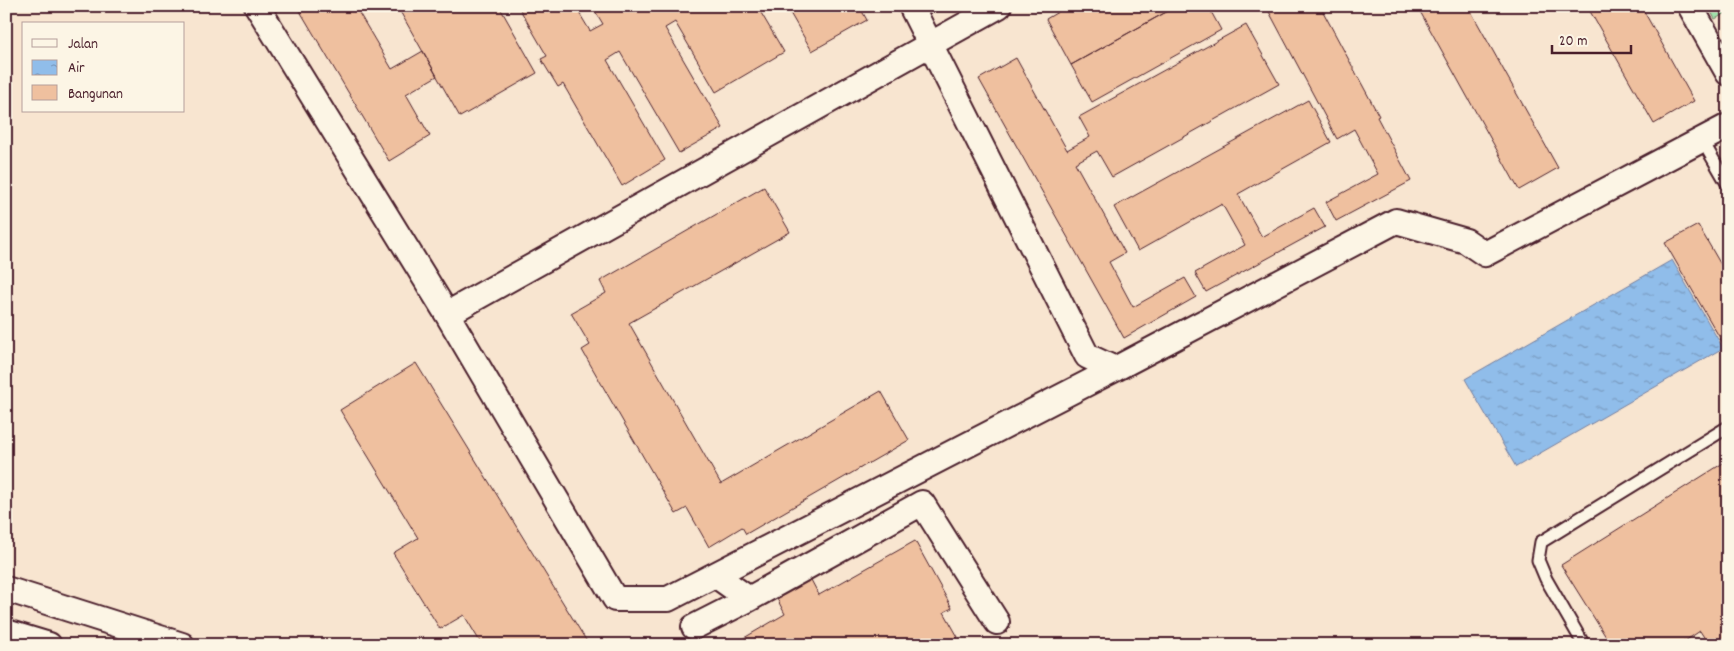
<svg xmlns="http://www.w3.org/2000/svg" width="1734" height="651" font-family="Dekko,sans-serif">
  <defs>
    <pattern id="water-ripples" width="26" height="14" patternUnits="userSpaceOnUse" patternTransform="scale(1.25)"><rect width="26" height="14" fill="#90bdea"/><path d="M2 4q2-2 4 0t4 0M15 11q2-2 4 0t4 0" fill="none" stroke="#7899be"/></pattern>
  </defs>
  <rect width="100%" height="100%" fill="#f8e5d0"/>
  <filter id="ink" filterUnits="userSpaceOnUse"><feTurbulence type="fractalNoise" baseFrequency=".02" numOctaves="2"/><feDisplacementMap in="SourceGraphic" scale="10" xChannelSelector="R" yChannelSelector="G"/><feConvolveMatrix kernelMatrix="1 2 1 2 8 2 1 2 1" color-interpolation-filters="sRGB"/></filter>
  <g filter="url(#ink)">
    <path fill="#a0e2ab" stroke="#75806b" d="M1708 6H1728V12L1715 19Z"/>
    <path fill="url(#water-ripples)" stroke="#747e9e" d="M1672 260 1723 348 1516 467 1465 379Z"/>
    <path fill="#efc09f" stroke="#4a1f2b" d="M297 6H355L392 69 423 51 437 76 406 94 430 136 389 161Z
      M397 6H499L537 73 460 117Z
      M518 6H575L590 31 603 24 592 6H757L784 52 716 92 675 22 665 28 723 128 679 153 620 52 607 60 665 160 622 186 563 84 558 87 541 59 547 56Z
      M786 6H859L867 20 812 51Z
      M1068 6H1177L1071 65 1046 19Z
      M1177 6H1208L1221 30 1092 102 1071 65Z
      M1266 6H1320L1379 116 1377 117 1411 181 1336 221 1326 202 1378 174 1354 129 1337 139Z
      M1417 6H1468L1558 168 1519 190Z
      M1587 6H1641L1694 101 1654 124Z
      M1246 25 1279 84 1112 177 1097 151 1075 163 1125 253 1109 262 1133 307 1185 278 1196 297 1124 338 979 79 1016 58 1067 150 1090 137 1079 117Z
      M1308 100 1331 142 1238 194 1262 237 1314 208 1325 227 1206 292 1195 273 1245 245 1222 204 1138 251 1114 207Z
      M764 187 790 232 629 323 721 484 881 391 909 440 746 534 742 527 709 547 687 508 676 514 582 350 590 345 571 313 606 293 600 281Z
      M1698 225 1728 277V352L1665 243Z
      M416 363 589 645H482L464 615 440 629 393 553 418 538 340 410Z
      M1728 460V640L1720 645H1709L1700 631 1679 645H1611L1561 565Z
      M915 541 952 608 944 612 958 637 944 645H732L785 614 775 595 809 576 819 595Z"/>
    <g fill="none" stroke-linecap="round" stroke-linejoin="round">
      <g stroke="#4a1f2b" stroke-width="15">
        <path id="service" d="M1702 140 1728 185
          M1584 645 1546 579 1538 560 1541 542 1728 427"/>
      </g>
      <g stroke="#4a1f2b" stroke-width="28">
        <path id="minor" d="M257 6 447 314 615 599H668L1115 369
          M911 6 1087 356 1115 369 1396 221 1466 241 1485 254 1728 126
          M1690 6 1728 73
          M447 314 999 6
          M715 575 749 599 922 503 997 622
          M6 589 182 645
          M694 627 749 599
          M6 632 49 645"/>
      </g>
      <use href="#service" stroke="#fcf5e5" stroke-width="11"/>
      <use href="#minor" stroke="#fcf5e5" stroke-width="24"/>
    </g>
  </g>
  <rect width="1734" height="651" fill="none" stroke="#fcf5e5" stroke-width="25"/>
  <rect x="12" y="12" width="1709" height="626" fill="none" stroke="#4a1f2b" stroke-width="2" filter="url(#ink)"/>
  <rect x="22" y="22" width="162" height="90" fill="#fcf5e5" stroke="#b59f9b"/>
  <rect x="32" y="39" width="25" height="8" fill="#fcf5e5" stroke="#b59f9b"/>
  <text x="68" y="48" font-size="15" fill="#4a1f2b">Jalan</text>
  <rect x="32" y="60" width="25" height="15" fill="url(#water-ripples)" stroke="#b59f9b"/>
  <text x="68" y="72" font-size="15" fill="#4a1f2b">Air</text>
  <rect x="32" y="85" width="25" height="15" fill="#efc09f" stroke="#b59f9b"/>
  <text x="68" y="98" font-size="15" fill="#4a1f2b">Bangunan</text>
  <path d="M1552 45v8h79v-8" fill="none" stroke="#4a1f2b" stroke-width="2.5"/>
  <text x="1559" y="45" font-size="15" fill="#4a1f2b" stroke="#fcf5e5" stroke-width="4" paint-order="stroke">20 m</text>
</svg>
